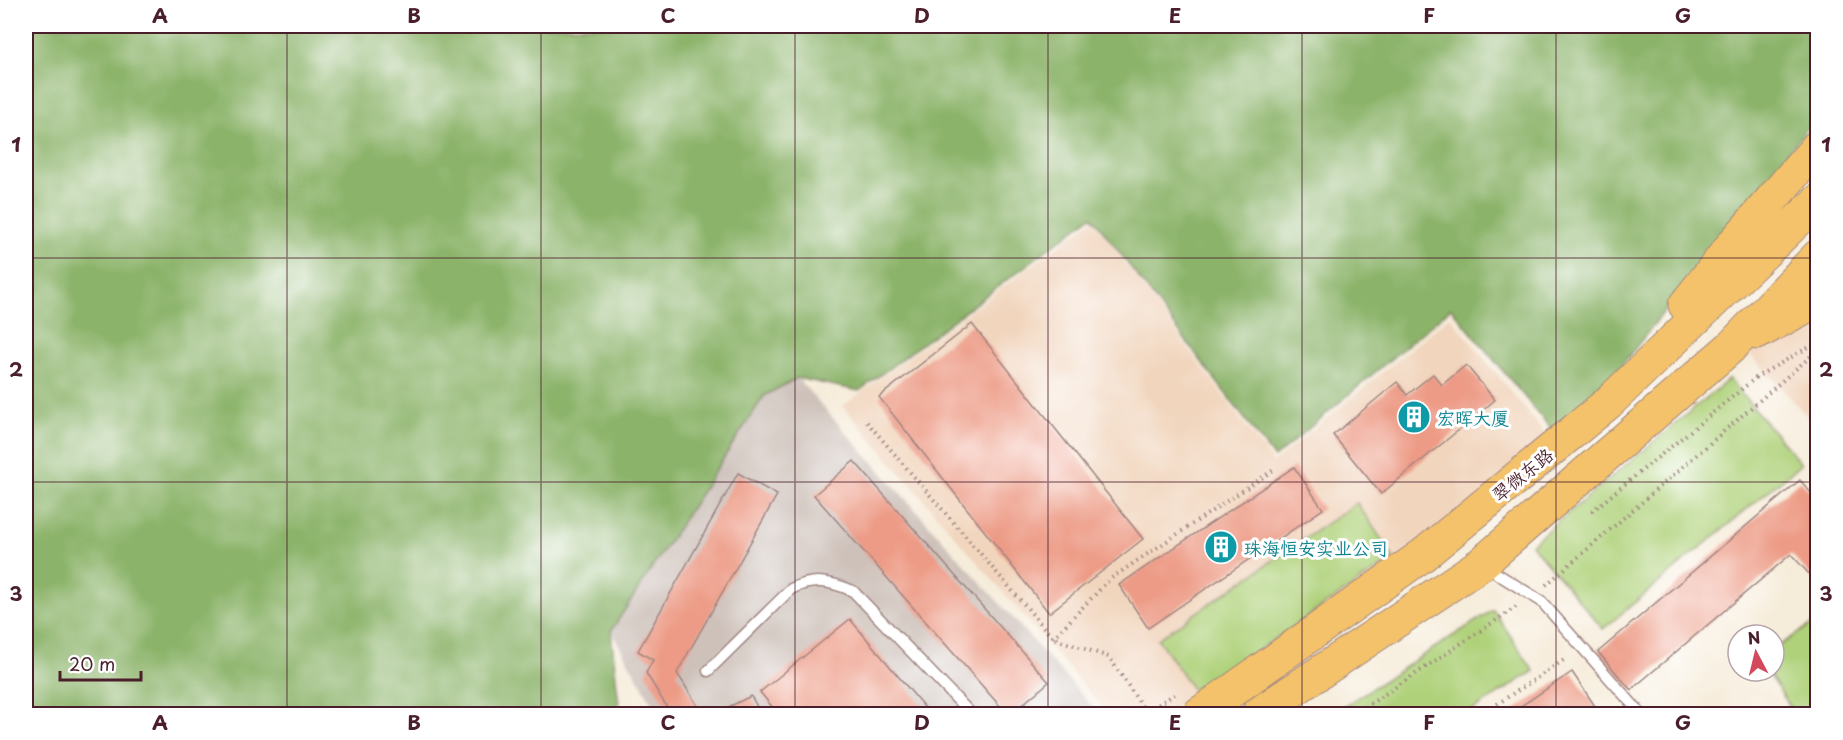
<svg xmlns="http://www.w3.org/2000/svg" width="1843" height="740" font-family="'Playpen Sans','LXGW WenKai TC',sans-serif">
  <rect width="100%" height="100%" fill="#fff"/>
  <filter id="ink" filterUnits="userSpaceOnUse"><feTurbulence type="fractalNoise" baseFrequency=".0167" numOctaves="2"/><feDisplacementMap in="SourceGraphic" scale="12" xChannelSelector="R" yChannelSelector="G"/><feConvolveMatrix kernelMatrix="1 2 1 2 8 2 1 2 1" color-interpolation-filters="sRGB"/></filter>
  <filter id="wash" filterUnits="userSpaceOnUse"><feTurbulence type="fractalNoise" baseFrequency=".008" numOctaves="4" result="noise"/><feDisplacementMap in="SourceGraphic" scale="24" xChannelSelector="R" yChannelSelector="G"/><feGaussianBlur stdDeviation="1.35" result="paint"/><feColorMatrix in="noise" values="0 0 0 0 0 0 0 0 0 0 0 0 0 0 0 0 0 1.4 0 .05"/><feComposite in="paint" operator="in"/></filter>
  <g filter="url(#wash)">
    <rect width="100%" height="100%" fill="#f6ecda"/>
    <path fill="#f1d5bd" d="M1093 220 1273 463 1450 316 1549 439 1420 548 1184 714H1108L843 406Z
      M1817 312V427L1747 351Z"/>
    <path fill="#cec1ba" d="M797 378 1099 714H658L611 631 764 396Z"/>
    <path fill="#afd179" stroke="#7c7852" stroke-width="1.5" d="M1729 379 1801 464 1603 629 1531 544Z
      M1357 503 1394 558 1195 693 1158 639Z
      M1493 610 1534 671 1467 714H1332Z
      M1817 621V714H1795L1767 671H1774V649Z"/>
    <path fill="#8bb369" stroke="#6a694a" stroke-width="1.5" d="M26 26H1817V116L1601 392 1551 429 1451 308 1274 458 1092 216 859 391 797 378 764 396 611 631 620 714H26Z"/>
    <g id="blocks">
      <path fill="#ed9b86" d="M972 324 1143 539 1049 613 879 397Z
        M1466 365 1495 400 1381 494 1333 435 1397 382 1407 395 1433 374 1442 385Z
        M854 461 1049 682 1011 714H1007L814 495Z
        M1294 467 1323 509 1148 628 1119 585Z
        M738 473 777 495 677 673 703 714H671L646 673 653 660 638 651Z
        M1800 480 1818 501V584L1791 554 1631 690 1598 652Z
        M850 619 930 714H778L760 692Z
        M1572 672 1597 709 1588 714H1509Z
        M751 696 761 714H714Z"/>
    </g>
  </g>
  <g filter="url(#ink)">
    <use href="#blocks" fill-opacity="0" stroke="#a08682" stroke-width="1.5"/>
    <g fill="none" stroke-linecap="round" stroke-linejoin="round">
      <g stroke="#a08682" stroke-width="13">
        <path id="lane" d="M1483 565 1541 601 1641 714
          M708 671 791 589C813 578 830 581 853 591L971 714"/>
      </g>
      <g stroke="#a08682" stroke-width="35">
        <path id="primary" d="M1685 305 1734 243 1818 146
          M1757 333 1818 300
          M1199 714 1423 555 1608 403 1818 201
          M1258 714 1481 564 1731 347 1818 256"/>
      </g>
      <path stroke="#a08682" stroke-width="4" stroke-dasharray="1.5 4.5" stroke-linecap="butt" d="M867 422 1053 638 1109 657 1147 714
        M1592 511 1758 376 1818 342
        M1546 585 1818 350
        M1053 638 1110 579 1275 469
        M1143 714 1175 694
        M1355 714 1516 607
        M1482 714 1567 658"/>
      <use href="#lane" stroke="#fff" stroke-width="10"/>
      <use href="#primary" stroke="#f4c26a" stroke-width="33"/>
    </g>
  </g>
  <path fill="none" stroke="#4a1f2b" stroke-width="1.5" stroke-opacity="0.55" d="M287 26V714M541 26V714M795 26V714M1048 26V714M1302 26V714M1556 26V714M26 258H1818M26 482H1818"/>
  <defs>
    <g id="building-disc" transform="scale(1.725)"><circle r="9.5" fill="#0f9aa8" stroke="#fff"/><path d="M-4-6H4V6H1V3H-1V6H-4ZM-2.5-4.3h1.7v1.8h-1.7ZM.8-4.3h1.7v1.8H.8ZM-2.5-1h1.7V.8h-1.7ZM.8-1h1.7V.8H.8Z" fill="#fff"/></g>
  </defs>
  <g fill-rule="evenodd">
    <use href="#building-disc" x="1414" y="417"/>
    <use href="#building-disc" x="1221" y="547"/>
  </g>
  <g text-anchor="middle" dominant-baseline="central" stroke-width="6" stroke-linejoin="round" paint-order="stroke">
    <g font-size="18" fill="#0d838f" stroke="#fff" text-anchor="start">
      <text x="1437" y="417">宏晖大厦</text>
      <text x="1244" y="547">珠海恒安实业公司</text>
    </g>
    <g font-size="18" fill="#4a1f2b" stroke="#fff">
      <text transform="translate(1522 474) rotate(-39)">翠微东路</text>
    </g>
  </g>
  <rect width="1843" height="740" fill="none" stroke="#fff" stroke-width="66"/>
  <g transform="translate(1756 653) rotate(353)"><circle r="28" fill="#ffffff" stroke="#b7a5aa" stroke-width="1.5"/>
  <path d="M0-4.5L10 22L0 15L-10 22Z" fill="#d1495b"/>
  <text y="-9" font-size="16" font-weight="bold" text-anchor="middle" fill="#4a1f2b">N</text>
  </g>
  <path d="M60 671v9h81v-9" fill="none" stroke="#4a1f2b" stroke-width="3"/>
  <text x="69" y="671" font-size="18" fill="#4a1f2b" stroke="#ffffff" stroke-width="4.5" paint-order="stroke">20 m</text>
  <rect x="33" y="33" width="1777" height="674" fill="none" stroke="#4a1f2b" stroke-width="2"/>
  <g font-size="20" text-anchor="middle" font-weight="bold" fill="#4a1f2b">
    <text x="160" y="23">A</text>
    <text x="414" y="23">B</text>
    <text x="668" y="23">C</text>
    <text x="922" y="23">D</text>
    <text x="1175" y="23">E</text>
    <text x="1429" y="23">F</text>
    <text x="1683" y="23">G</text>
    <text x="16" y="152">1</text>
    <text x="1826" y="152">1</text>
    <text x="16" y="377">2</text>
    <text x="1826" y="377">2</text>
    <text x="16" y="601">3</text>
    <text x="1826" y="601">3</text>
    <text x="160" y="730">A</text>
    <text x="414" y="730">B</text>
    <text x="668" y="730">C</text>
    <text x="922" y="730">D</text>
    <text x="1175" y="730">E</text>
    <text x="1429" y="730">F</text>
    <text x="1683" y="730">G</text>
  </g>
</svg>
